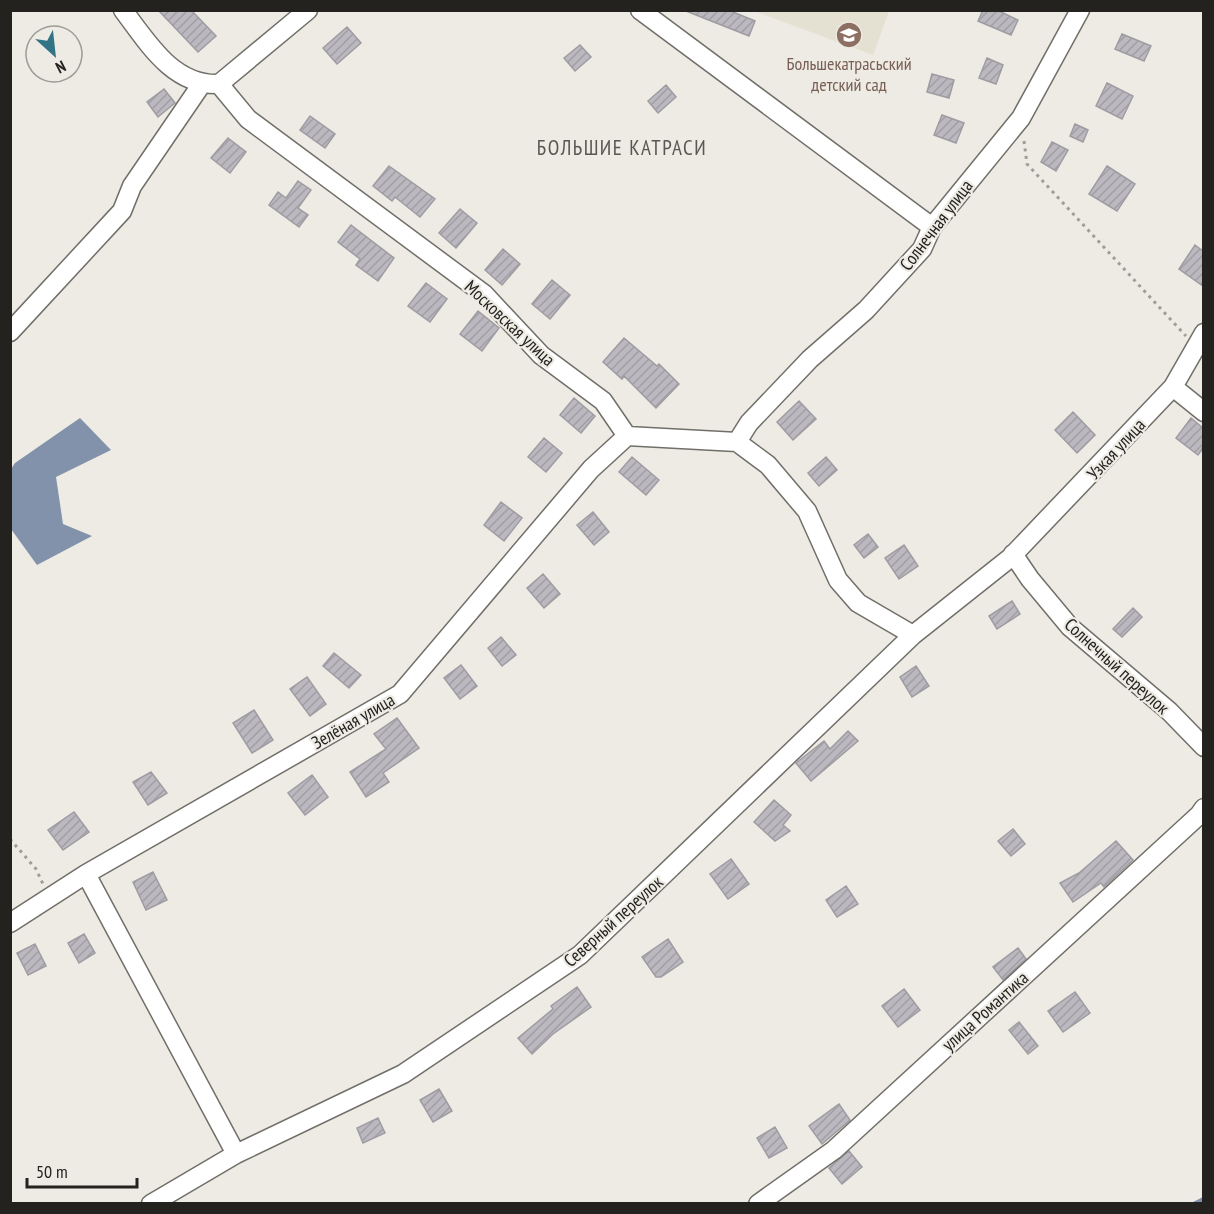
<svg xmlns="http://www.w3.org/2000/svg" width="1214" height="1214" font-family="'PT Sans Narrow',sans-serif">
  <defs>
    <pattern id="building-hatch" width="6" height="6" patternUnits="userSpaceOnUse" patternTransform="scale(1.5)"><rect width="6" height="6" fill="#bbb9bf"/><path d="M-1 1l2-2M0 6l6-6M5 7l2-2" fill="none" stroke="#a09fa4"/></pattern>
  </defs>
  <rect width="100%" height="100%" fill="#edebe3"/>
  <path fill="#e5e1d2" d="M754 11H889L873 55Z"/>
  <path fill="#8292aa" d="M80 418 111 450 56 477 63 524 92 536 37 565 11 529V469L15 463Z"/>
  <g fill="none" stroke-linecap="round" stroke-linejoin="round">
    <path stroke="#8292aa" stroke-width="4.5" d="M1194 1204 1204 1199"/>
  </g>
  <path fill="url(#building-hatch)" stroke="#9e9ca2" stroke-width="1.5" d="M158 10H191L216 36 198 52Z
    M728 10 755 21 749 36 686 11Z
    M983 10H997L1018 20 1011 35 978 21Z
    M347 27 361 43 337 64 323 48Z
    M1122 34 1151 46 1144 61 1115 49Z
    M580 45 591 57 575 71 564 58Z
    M987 58 1003 65 996 84 979 78Z
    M932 74 954 80 949 98 927 92Z
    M1107 83 1133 96 1122 119 1096 106Z
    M666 85 676 97 658 113 648 101Z
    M164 89 175 103 158 117 147 102Z
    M942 115 964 123 956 143 934 135Z
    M310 116 335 134 325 148 300 130Z
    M1075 124 1088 130 1083 142 1070 136Z
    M228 138 246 152 230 173 211 158Z
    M1052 142 1068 150 1056 171 1041 162Z
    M389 166 435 199 420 217 395 197 392 201 373 186Z
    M1107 166 1135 184 1117 211 1089 194Z
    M298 181 311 190 298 208 308 215 299 227 269 205 278 192 286 198Z
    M460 209 477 223 456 248 439 233Z
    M351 225 394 258 378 281 356 265 360 259 338 242Z
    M1195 245 1203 251V286L1179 269Z
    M503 249 520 264 502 285 485 270Z
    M552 280 570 295 550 319 532 304Z
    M426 283 447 299 430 322 408 306Z
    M478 311 499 328 482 351 460 334Z
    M624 338 657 366 659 364 679 384 656 408 624 376 622 379 603 362Z
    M574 398 595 416 581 433 560 415Z
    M799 401 816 419 793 440 777 422Z
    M1073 412 1095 435 1077 453 1055 430Z
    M1191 418 1203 428V448L1198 455 1176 438Z
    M544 438 562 453 546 472 528 457Z
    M632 457 659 480 646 495 619 472Z
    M826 457 837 470 819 486 808 473Z
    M501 502 522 518 504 541 484 525Z
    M593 512 609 532 594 545 577 525Z
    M868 534 878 547 864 558 854 545Z
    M904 545 918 566 899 579 885 558Z
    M543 574 560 594 544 608 527 588Z
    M1012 601 1020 614 997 629 989 616Z
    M1133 608 1142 617 1122 637 1113 629Z
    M501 637 516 655 502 666 488 648Z
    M334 653 361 675 349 688 323 666Z
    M461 665 477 686 460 699 444 678Z
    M916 666 929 686 912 697 900 677Z
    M307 677 326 704 310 716 290 689Z
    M254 710 273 740 252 753 233 723Z
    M397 718 419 748 383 773 389 782 366 797 350 772 386 749 374 734Z
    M848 731 858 741 811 781 796 763 824 741 830 749Z
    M151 772 167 793 148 805 133 782Z
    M312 775 328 797 305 815 288 793Z
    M774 800 791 815 783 825 790 831 775 841 754 822Z
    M74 812 89 832 63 850 48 830Z
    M1013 829 1025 844 1011 856 998 841Z
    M1116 841 1133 860 1104 887 1101 883 1073 902 1060 883 1079 873Z
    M731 859 749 884 728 899 710 874Z
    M153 872 167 900 146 910 133 882Z
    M846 886 858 904 837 917 826 900Z
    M84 934 95 953 79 963 68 943Z
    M668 939 683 962 661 977H656L642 957Z
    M35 944 46 966 28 975 17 953Z
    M1018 948 1026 959 1003 980 993 967Z
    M577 987 591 1007 553 1034 532 1054 518 1038 553 1009 551 1006Z
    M904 989 920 1010 898 1027 882 1006Z
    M1075 992 1090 1013 1063 1032 1048 1011Z
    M1019 1022 1038 1046 1028 1054 1009 1030Z
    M439 1089 452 1111 433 1122 420 1100Z
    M839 1104 850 1120 822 1144 809 1126Z
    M378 1118 385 1133 363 1143 357 1128Z
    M775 1127 787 1148 769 1158 757 1138Z
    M849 1151 862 1167 842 1184 829 1168Z"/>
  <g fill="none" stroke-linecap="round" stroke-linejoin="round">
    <g stroke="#716f69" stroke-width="21">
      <path id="minor" d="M123 10C148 43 173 86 219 84L248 119 484 294 541 355 603 401 627 436 737 442 768 465 807 511 838 580 858 603 913 635
        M640 10 932 227
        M219 84 308 10
        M10 332 122 211 132 186 201 85
        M1173 387 1204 412
        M737 442 749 423 810 359 866 310 922 249 932 227 1021 118 1080 10
        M1013 554 1030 579 1070 627 1169 711 1204 747
        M86 874 236 1154
        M10 923 86 874 400 694 591 469 627 436
        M151 1204 236 1154 403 1074 580 955 913 635 1010 558 1173 387 1204 333
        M758 1204 834 1150 1199 815 1204 808"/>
    </g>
    <path stroke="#9f9d97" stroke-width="3" stroke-dasharray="3 4.5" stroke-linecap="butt" d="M1024 141 1027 164 1186 336
      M10 839 36 869 43 884"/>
    <use href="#minor" stroke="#fff" stroke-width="18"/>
  </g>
  <defs>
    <g id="school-disc" transform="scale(1.35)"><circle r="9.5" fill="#8d6e63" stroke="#edebe3"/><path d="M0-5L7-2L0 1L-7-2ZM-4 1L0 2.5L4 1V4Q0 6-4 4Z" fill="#fff"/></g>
  </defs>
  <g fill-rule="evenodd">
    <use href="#school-disc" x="849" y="35"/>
  </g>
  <g text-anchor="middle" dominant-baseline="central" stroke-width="4.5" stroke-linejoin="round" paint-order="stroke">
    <g font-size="18" fill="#785e54" stroke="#edebe3">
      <text x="849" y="63">Большекатрасьский<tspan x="849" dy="21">детский сад</tspan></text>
    </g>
    <g font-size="18" fill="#23221f" stroke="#edebe3">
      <text transform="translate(936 225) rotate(-53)">Солнечная улица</text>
      <text transform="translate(510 323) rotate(43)">Московская улица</text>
      <text transform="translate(1116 449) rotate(-47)">Узкая улица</text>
      <text transform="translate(1117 666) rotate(42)">Солнечный переулок</text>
      <text transform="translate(353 721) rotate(-30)">Зелёная улица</text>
      <text transform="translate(613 921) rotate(-42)">Северный переулок</text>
      <text transform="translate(985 1011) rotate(-42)">улица Романтика</text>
    </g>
    <g font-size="21" letter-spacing="1.5" fill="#595751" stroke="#edebe3">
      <text x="622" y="147">БОЛЬШИЕ КАТРАСИ</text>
    </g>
  </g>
  <rect width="1214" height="1214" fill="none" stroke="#23221f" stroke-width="24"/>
  <g transform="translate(54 54) rotate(153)"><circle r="28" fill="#edebe3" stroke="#9c9b95" stroke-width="1.5"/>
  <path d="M0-4.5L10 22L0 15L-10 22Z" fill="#317485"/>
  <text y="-9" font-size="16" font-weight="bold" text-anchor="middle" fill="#23221f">N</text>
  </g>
  <path d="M27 1178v9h110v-9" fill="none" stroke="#23221f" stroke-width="3"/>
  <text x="36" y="1178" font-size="18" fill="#23221f" stroke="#edebe3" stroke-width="4.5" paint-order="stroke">50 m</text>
</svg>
